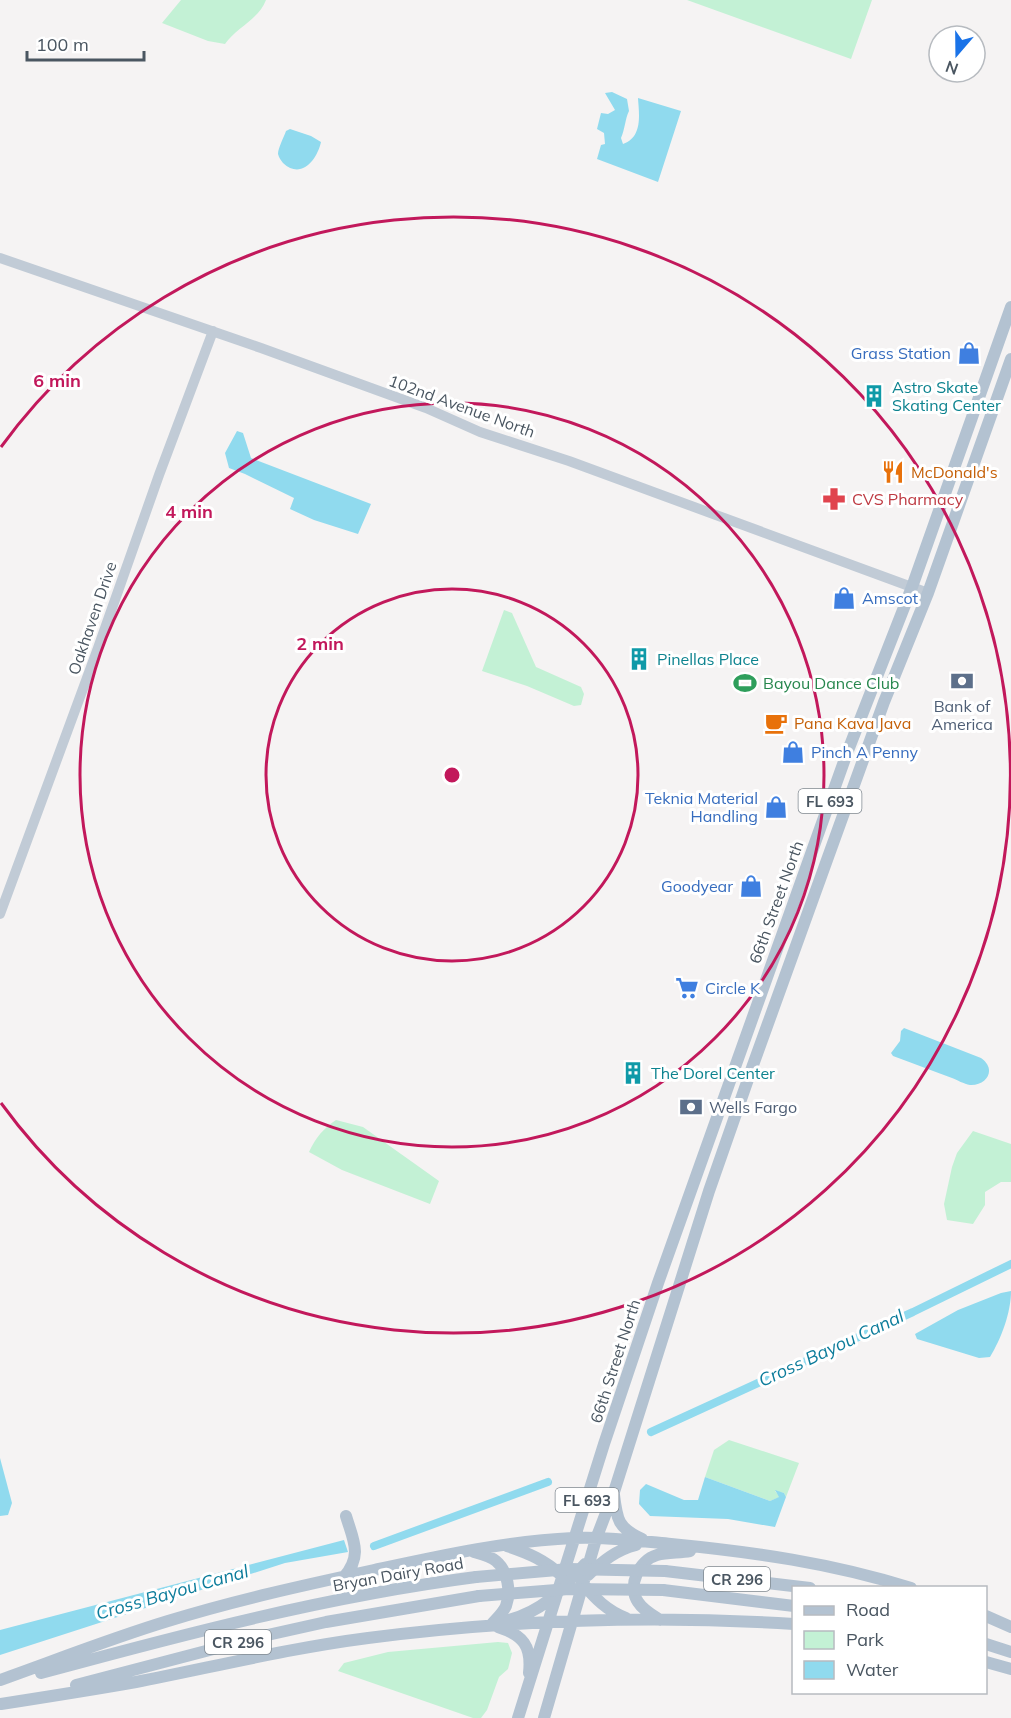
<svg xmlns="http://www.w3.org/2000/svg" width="1011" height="1718" font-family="Mulish,sans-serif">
  <rect width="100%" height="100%" fill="#f5f3f3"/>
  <path fill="#c3f1d5" d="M181 0H266C259 19 236 28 225 44L208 41 162 23Z
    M687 0H872L851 59Z
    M504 610 512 613 536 667 581 687 584 694 581 705 574 706 527 686 482 671Z
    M336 1120 363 1127 439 1181 430 1204 342 1170 309 1152C316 1137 323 1129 336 1120Z
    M973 1131 1011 1144V1182H1001L985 1192V1205L973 1224 947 1220 944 1204 952 1167 957 1153Z
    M729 1440 799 1463 786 1497 784 1493 775 1491 780 1497 770 1501 705 1477 714 1450Z
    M498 1642 508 1643 512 1653 508 1669 499 1677 487 1710 481 1718H473L338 1671 344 1663 388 1652Z"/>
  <path fill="#90daee" d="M612 92 627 99 629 111C625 119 625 129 621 138L623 144C643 137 639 114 638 98L681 111 658 182 597 159 601 145 605 144 604 133 597 129 601 113 608 114 615 110 605 93Z
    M290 129 311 136 321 142C317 160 301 180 283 163 281 160 279 158 278 154 278 148 284 137 286 131Z
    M237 431 243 433 251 458 371 504 358 534 314 520 290 509 294 498 245 474 229 468 225 453Z
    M904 1028 981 1058C997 1069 987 1086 970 1085 964 1084 957 1080 952 1078 932 1071 913 1063 893 1056L891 1053 900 1041 901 1031Z
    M1011 1291C1011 1313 1001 1339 990 1357L979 1358 917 1339 915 1334 958 1310 1001 1293Z
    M0 1458 12 1503 8 1515 0 1516Z
    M705 1477 770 1501 779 1497 775 1490 784 1493 786 1497 775 1527 728 1519 650 1516 639 1504 640 1490 646 1484 684 1500H698Z
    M344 1540 348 1552 285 1563 0 1655V1630Z"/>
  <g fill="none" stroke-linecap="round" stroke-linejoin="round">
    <path stroke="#90daee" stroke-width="8" d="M651 1432 913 1312 1011 1264
      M374 1546 548 1482"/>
    <path stroke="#c1cbd6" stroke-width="10" d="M0 258 261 348 426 408 480 432 569 461 928 593
      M0 914 98 648 159 475 213 331"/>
    <path stroke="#b3c2d1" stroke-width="12" d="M614 1495C617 1520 618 1528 642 1539
      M507 1546C528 1553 545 1560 562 1576
      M474 1552C481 1554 490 1556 496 1561 508 1571 511 1592 506 1606 503 1613 496 1619 491 1625
      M665 1571 810 1588
      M588 1575C603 1561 616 1550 636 1545
      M344 1577C363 1555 353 1540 346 1516
      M582 1583C596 1599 606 1610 626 1618
      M663 1590 794 1606
      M986 1616 1011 1627
      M509 1620C545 1610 561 1590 585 1564
      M660 1620C652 1615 643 1610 638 1602 627 1586 639 1560 657 1555 667 1552 680 1553 690 1551
      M498 1627C523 1635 532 1646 529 1673
      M986 1644 1011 1652
      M986 1662 1011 1669
      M41 1673C184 1634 329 1596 476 1577
      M0 1680C56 1660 112 1638 168 1621 236 1600 305 1585 374 1570 439 1556 506 1541 573 1538 602 1536 641 1541 671 1544 753 1552 832 1563 911 1588
      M76 1685 263 1636 326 1622 479 1596
      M1 1704C46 1697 91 1690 136 1682 213 1667 290 1648 368 1638 508 1620 652 1615 794 1624
      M518 1718 604 1444 658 1283 847 753 912 587 1011 307
      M544 1718 596 1539 614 1492 709 1191 753 1065 884 702 928 593 1011 359"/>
    <path stroke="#b3c2d1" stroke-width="12" d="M476 1577 569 1569 665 1571
      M479 1596 569 1589 663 1590"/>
  </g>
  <g fill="none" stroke="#c2185b" stroke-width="3">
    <circle cx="452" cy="775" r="186"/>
    <circle cx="452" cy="775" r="372"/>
    <path d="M1 447A558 558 0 1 1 1 1103"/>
  </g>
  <defs>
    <g id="shop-bare" transform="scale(1.8)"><path d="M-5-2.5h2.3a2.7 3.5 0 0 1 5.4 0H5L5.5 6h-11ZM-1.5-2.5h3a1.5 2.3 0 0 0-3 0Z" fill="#3f7fe0" stroke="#fff" stroke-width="2.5" paint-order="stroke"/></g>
    <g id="building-bare" transform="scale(1.8)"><path d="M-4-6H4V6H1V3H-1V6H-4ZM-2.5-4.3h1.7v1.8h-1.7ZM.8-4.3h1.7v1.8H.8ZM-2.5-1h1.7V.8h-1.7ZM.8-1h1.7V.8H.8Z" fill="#0f9aa8" stroke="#fff" stroke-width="2.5" paint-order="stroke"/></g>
    <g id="restaurant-bare" transform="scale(1.8)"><path d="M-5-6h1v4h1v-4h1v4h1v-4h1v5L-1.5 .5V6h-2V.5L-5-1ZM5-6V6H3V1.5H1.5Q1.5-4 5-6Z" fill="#e8710a" stroke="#fff" stroke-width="2.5" paint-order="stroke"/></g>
    <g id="pharmacy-bare" transform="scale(1.8)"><path d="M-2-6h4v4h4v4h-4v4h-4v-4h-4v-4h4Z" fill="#e0444e" stroke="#fff" stroke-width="2.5" paint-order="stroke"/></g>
    <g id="bank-bare" transform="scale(1.8)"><path d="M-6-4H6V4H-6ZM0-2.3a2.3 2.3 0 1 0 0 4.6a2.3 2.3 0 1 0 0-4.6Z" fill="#5c6f8a" stroke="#fff" stroke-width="2.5" paint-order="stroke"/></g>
    <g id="stadium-bare" transform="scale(1.8)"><path d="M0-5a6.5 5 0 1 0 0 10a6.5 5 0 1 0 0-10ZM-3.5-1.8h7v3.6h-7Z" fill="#2e9e5b" stroke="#fff" stroke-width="2.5" paint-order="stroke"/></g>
    <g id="cafe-bare" transform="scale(1.8)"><path d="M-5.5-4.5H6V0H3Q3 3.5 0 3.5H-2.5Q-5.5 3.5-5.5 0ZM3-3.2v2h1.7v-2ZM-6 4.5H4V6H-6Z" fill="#e8710a" stroke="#fff" stroke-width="2.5" paint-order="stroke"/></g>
    <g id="supermarket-bare" transform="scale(1.8)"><path d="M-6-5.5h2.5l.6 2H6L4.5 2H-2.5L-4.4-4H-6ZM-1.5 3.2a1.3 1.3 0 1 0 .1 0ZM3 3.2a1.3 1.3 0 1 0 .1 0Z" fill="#3f7fe0" stroke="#fff" stroke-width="2.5" paint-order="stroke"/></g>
  </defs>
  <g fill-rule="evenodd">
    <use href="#shop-bare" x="969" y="353"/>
    <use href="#building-bare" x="874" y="396"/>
    <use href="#restaurant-bare" x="893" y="472"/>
    <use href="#pharmacy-bare" x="834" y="499"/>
    <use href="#shop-bare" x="844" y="598"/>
    <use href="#building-bare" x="639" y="659"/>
    <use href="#bank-bare" x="962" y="681"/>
    <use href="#stadium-bare" x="745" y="683"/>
    <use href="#cafe-bare" x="776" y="723"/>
    <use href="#shop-bare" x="793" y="752"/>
    <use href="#shop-bare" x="776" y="807"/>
    <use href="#shop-bare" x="751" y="886"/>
    <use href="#supermarket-bare" x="687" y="988"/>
    <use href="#building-bare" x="633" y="1073"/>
    <use href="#bank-bare" x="691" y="1107"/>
  </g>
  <g text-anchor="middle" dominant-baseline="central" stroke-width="6" stroke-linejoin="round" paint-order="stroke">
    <g fill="#fff" stroke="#808990" stroke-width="1.5">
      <rect x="798.5" y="789" width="63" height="24" rx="4.5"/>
      <rect x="555.5" y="1488" width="63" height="24" rx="4.5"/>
      <rect x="704" y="1567" width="66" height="24" rx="4.5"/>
      <rect x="205" y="1630" width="66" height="24" rx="4.5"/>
    </g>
    <g font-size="15" font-weight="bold" fill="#4a5661">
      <text x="830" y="801">FL 693</text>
      <text x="587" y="1500">FL 693</text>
      <text x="737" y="1579">CR 296</text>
      <text x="238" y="1642">CR 296</text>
    </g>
    <g font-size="16" fill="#366cbe" stroke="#fff" text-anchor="end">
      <text x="951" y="353">Grass Station</text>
      <text x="862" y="598" text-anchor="start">Amscot</text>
      <text x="811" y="752" text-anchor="start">Pinch A Penny</text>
      <text x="758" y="798">Teknia Material<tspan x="758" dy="18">Handling</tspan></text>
      <text x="733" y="886">Goodyear</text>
      <text x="705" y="988" text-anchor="start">Circle K</text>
    </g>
    <g font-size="16" fill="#0d838f" stroke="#fff" text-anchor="start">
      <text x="892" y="387">Astro Skate<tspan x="892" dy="18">Skating Center</tspan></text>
      <text x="657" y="659">Pinellas Place</text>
      <text x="651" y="1073">The Dorel Center</text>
    </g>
    <g font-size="16" fill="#4a5661" stroke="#fff">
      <text transform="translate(462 406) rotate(20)">102nd Avenue North</text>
      <text transform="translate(92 618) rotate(-71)">Oakhaven Drive</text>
      <text transform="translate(776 902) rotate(-70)">66th Street North</text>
      <text transform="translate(615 1361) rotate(-72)">66th Street North</text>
      <text transform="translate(398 1574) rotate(-10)">Bryan Dairy Road</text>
    </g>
    <g font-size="16" fill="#c56008" stroke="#fff" text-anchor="start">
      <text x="911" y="472">McDonald's</text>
      <text x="794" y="723">Pana Kava Java</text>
    </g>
    <g font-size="16" fill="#be3a42" stroke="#fff" text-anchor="start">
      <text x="852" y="499">CVS Pharmacy</text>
    </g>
    <g font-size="16" fill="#27864d" stroke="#fff" text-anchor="start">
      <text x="763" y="683">Bayou Dance Club</text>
    </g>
    <g font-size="16" fill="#4e5e75" stroke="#fff">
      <text x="962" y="706">Bank of<tspan x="962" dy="18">America</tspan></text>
      <text x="709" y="1107" text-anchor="start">Wells Fargo</text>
    </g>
    <g font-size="18" font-style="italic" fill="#0c7c9b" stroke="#fff">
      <text transform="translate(831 1348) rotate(-25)">Cross Bayou Canal</text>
      <text transform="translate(172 1592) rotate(-16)">Cross Bayou Canal</text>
    </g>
  </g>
  <circle cx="452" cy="775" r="9" fill="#c2185b" stroke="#fff" stroke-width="3"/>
  <g font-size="18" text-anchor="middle" font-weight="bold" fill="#c2185b" stroke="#fff" stroke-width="6" stroke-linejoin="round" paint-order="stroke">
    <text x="57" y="387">6 min</text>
    <text x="189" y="518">4 min</text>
    <text x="320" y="650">2 min</text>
  </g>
  <rect x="792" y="1586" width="195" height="108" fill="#ffffff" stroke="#b7bbc0" stroke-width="1.5"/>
  <rect x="804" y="1606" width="30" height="9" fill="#b3c2d1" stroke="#b7bbc0" stroke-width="1.5"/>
  <text x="846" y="1616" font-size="18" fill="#4a5661">Road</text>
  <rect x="804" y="1631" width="30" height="18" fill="#c3f1d5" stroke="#b7bbc0" stroke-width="1.5"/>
  <text x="846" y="1646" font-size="18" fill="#4a5661">Park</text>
  <rect x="804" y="1661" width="30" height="18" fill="#90daee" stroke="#b7bbc0" stroke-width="1.5"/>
  <text x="846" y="1676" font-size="18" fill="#4a5661">Water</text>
  <g transform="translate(957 54) rotate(200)"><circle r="28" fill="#ffffff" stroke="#b7bbc0" stroke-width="1.5"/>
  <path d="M0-4.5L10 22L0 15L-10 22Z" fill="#1a73e8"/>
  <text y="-9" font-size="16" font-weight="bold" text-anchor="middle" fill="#4a5661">N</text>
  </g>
  <path d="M27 51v9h117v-9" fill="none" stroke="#4a5661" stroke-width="3"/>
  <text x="36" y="51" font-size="18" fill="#4a5661" stroke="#ffffff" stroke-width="4.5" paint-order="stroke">100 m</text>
</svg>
